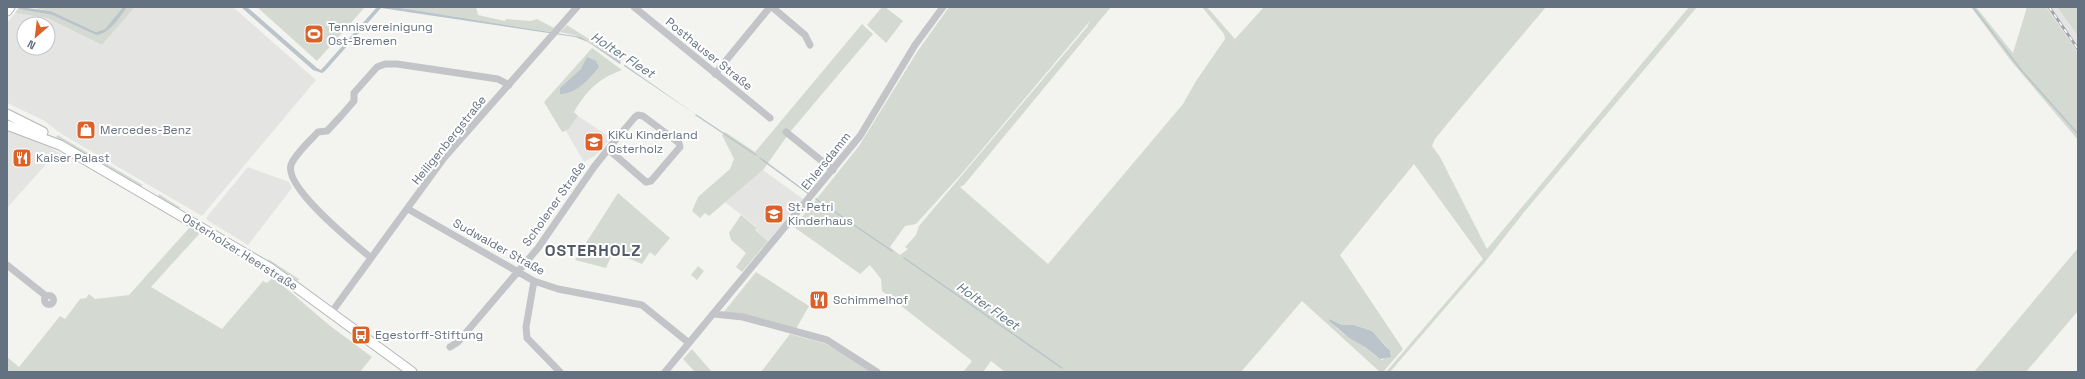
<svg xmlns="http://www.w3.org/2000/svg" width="2085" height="379" font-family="'Space Grotesk',sans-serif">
  <rect width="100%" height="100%" fill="#f3f4f0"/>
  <path fill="#e4e5e3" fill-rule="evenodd" d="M135 7H233L316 80 202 216 63 135 43 120 7 103V23L15 13 47 18 102 45ZM24 24H48V48H24Z
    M2046 7H2057L2078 36V53Z
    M578 116 611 138 595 156 584 162 566 131Z
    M7 131 49 147 61 154 52 164 49 161 7 208Z
    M248 167 289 182 292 188 248 245 207 220 206 218Z
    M763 170 803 199 768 241 755 229 757 227 725 202Z"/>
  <path fill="#d4dad1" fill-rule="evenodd" d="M29 7H123L105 29 96 32 51 11Z
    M127 7H135L102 45 47 18 15 13 18 9 52 15 96 35 104 33Z
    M257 7H365L317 61Z
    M395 7H476L478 15 505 21 506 19 531 21 537 19 554 28 550 32Z
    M882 7H885L903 21 886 43 867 25Z
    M949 7H1111L964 185 960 187 1048 264 1183 104 1196 81 1225 39 1224 34 1202 7H1207L1235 39 1264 7H1546L1448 123 1435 139 1432 146 1440 157 1487 249 1689 7H1697L1525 211 1485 262 1390 372H1386L1483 259 1414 164 1340 255 1403 349 1383 372H1380L1302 301 1241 372H1005L991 361 983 372H963L972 361 882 291 881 279 870 265 860 274 794 227 859 146 917 52ZM1090 21 1087 27 919 226 916 235 905 247 908 249 900 255 890 247 905 226 916 224 964 171ZM1330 319 1342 325H1354L1372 331 1387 347 1391 354 1382 360 1380 359C1374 355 1370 351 1365 347 1353 338 1338 334 1330 319Z
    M1971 7H1976L2013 53 2027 7H2046L2078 53V140L2011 61Z
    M2057 7H2078V36Z
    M862 24 873 34 790 132 763 170 709 216 705 213 700 218 692 211 698 197 730 169 734 159 722 135 725 132 755 152Z
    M567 25 622 60 620 61 581 37 560 32Z
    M592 48 622 70C598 79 587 90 574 112L578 116 568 130 562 132 544 102Z
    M58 135 61 137 143 185 139 187 93 160V158L78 152 77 149 56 137Z
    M618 193 670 238 655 256 650 252 642 264 613 252 606 268 575 260Z
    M159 194 181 208H177L158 197Z
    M741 215 757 228 755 230 768 241 742 272 736 267 746 253 731 240 729 233Z
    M190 227 200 233 151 287 222 329 263 281 267 283 273 277 329 325 372 357 360 372H7V357L19 367 60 316 65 319 80 299 86 298 89 294 95 299 129 295Z
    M2078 248V311L2026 372H1974Z
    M268 259 299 279 298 281 268 261Z
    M698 266 704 271 697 280 691 275Z
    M756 272 809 306 796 329 723 313Z
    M790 334 826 344 873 372H761Z
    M692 349 712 372H695L683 359Z"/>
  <path fill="#bac4ca" d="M20 7 51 11 96 32 105 29 123 7H127C120 16 109 35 96 35L52 15 18 9Z
    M241 7H247L317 68 321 70 377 7H395L581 37 621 62 620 64 588 42 575 37 381 8 325 71 322 73 313 70Z
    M587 57 596 61 599 67C588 80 578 93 560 94V88L581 69Z
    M624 65H625L698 116 624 66Z
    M1330 319 1342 325H1354L1372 331 1390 351 1391 357 1380 359 1365 347 1348 337 1329 321Z"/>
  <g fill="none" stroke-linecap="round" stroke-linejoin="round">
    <path stroke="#bac4ca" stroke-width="1.5" d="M1973 7 2022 71 2078 134
      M696 115 756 155
      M760 158 809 194
      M816 199 892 251
      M904 258 1062 368"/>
    <g stroke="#b2b6ba" stroke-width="11">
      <path id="major" d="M7 11 10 7
        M7 114 43 132
        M7 125 60 145 270 268 412 372"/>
    </g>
    <path stroke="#c2c4c8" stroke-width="7" d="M634 7 770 118
      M772 7 805 35 810 45
      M715 74 770 7
      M786 132 833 170
      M408 209 534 281 558 289 642 305 689 343
      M371 258C355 244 284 188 291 165 295 154 310 141 318 132L327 131 341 116 354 101V93L377 67 385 64H397L498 79 509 85
      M7 265 46 296
      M534 281 526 327 527 338 560 372
      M44.5 300a4.5 4.5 0 1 1 9 0a4.5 4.5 0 1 1-9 0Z
      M331 313 444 158 577 7
      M714 314 743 317 827 340 877 372
      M450 347 458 342 538 248 594 167C607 150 621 133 635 117L638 115 643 116 679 143 680 147 651 181 646 182 608 149
      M665 372 860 136 915 45 943 7"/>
    <use href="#major" stroke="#fff" stroke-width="9"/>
    <g stroke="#a0a5ab" stroke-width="3">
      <path id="rail" d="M2049 7 2078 49"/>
    </g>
    <use href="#rail" stroke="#fff" stroke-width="1.5" stroke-dasharray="4.5" stroke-linecap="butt"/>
  </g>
  <defs>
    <g id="stadium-square" transform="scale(1)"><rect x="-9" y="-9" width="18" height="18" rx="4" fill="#dc6027" stroke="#fff"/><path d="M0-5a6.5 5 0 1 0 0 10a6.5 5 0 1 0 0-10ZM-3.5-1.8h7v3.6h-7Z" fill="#fff"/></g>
    <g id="shop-square" transform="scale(1)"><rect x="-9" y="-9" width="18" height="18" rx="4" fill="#dc6027" stroke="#fff"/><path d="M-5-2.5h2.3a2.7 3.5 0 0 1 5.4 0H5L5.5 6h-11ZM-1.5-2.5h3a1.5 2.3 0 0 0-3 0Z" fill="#fff"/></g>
    <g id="school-square" transform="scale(1)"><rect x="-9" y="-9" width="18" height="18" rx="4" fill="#dc6027" stroke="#fff"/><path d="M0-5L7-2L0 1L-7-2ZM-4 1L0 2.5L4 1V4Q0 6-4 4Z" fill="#fff"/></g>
    <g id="restaurant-square" transform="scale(1)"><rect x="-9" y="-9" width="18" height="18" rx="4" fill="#dc6027" stroke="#fff"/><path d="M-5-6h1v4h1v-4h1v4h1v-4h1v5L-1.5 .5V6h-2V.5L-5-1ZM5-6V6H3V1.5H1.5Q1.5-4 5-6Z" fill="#fff"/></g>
    <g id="bus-square" transform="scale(1)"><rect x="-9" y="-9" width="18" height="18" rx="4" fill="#dc6027" stroke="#fff"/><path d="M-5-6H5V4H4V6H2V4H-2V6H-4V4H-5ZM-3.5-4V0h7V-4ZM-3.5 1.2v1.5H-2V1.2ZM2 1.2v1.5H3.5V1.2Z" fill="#fff"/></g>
  </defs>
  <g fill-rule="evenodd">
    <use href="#stadium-square" x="314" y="34"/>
    <use href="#shop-square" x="86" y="130"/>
    <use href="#school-square" x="594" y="142"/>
    <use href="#restaurant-square" x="22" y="158"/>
    <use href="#school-square" x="774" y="214"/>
    <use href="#restaurant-square" x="819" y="300"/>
    <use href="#bus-square" x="361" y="335"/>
  </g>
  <g text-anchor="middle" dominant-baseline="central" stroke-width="4" stroke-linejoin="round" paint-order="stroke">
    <g font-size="12" fill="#647180" stroke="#fff" text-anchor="start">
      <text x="328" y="27">Tennisvereinigung<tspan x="328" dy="14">Ost-Bremen</tspan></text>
      <text x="100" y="130">Mercedes-Benz</text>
      <text x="608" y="135">KiKu Kinderland<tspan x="608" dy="14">Osterholz</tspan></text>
      <text x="36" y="158">Kaiser Palast</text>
      <text x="788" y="207">St. Petri<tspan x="788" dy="14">Kinderhaus</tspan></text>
      <text x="833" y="300">Schimmelhof</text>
      <text x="375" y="335">Egestorff-Stiftung</text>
    </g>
    <g font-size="12" fill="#647180" stroke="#fff">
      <text transform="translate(709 54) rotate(39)">Posthauser Straße</text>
      <text transform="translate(449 140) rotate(-51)">Heiligenbergstraße</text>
      <text transform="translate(826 161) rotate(-51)">Ehlersdamm</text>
      <text transform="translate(554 204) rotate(-55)">Scholener Straße</text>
      <text transform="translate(499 247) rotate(29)">Sudwalder Straße</text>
      <text transform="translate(240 252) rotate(32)">Osterholzer Heerstraße</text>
    </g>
    <g font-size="13" font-style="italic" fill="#647985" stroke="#fff">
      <text transform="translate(623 55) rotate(33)">Holter Fleet</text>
      <text transform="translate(988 306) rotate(35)">Holter Fleet</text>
    </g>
    <g font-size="16" font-weight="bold" letter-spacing="1" fill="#515b65" stroke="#fff">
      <text x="593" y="250">OSTERHOLZ</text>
    </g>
  </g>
  <rect width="2085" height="379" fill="none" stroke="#647180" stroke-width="16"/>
  <g transform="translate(36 36) rotate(208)"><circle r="19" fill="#ffffff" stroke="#c1c6cc"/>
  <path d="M0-3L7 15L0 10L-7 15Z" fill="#dc6027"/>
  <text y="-6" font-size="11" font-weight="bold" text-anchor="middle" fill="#647180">N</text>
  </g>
</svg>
